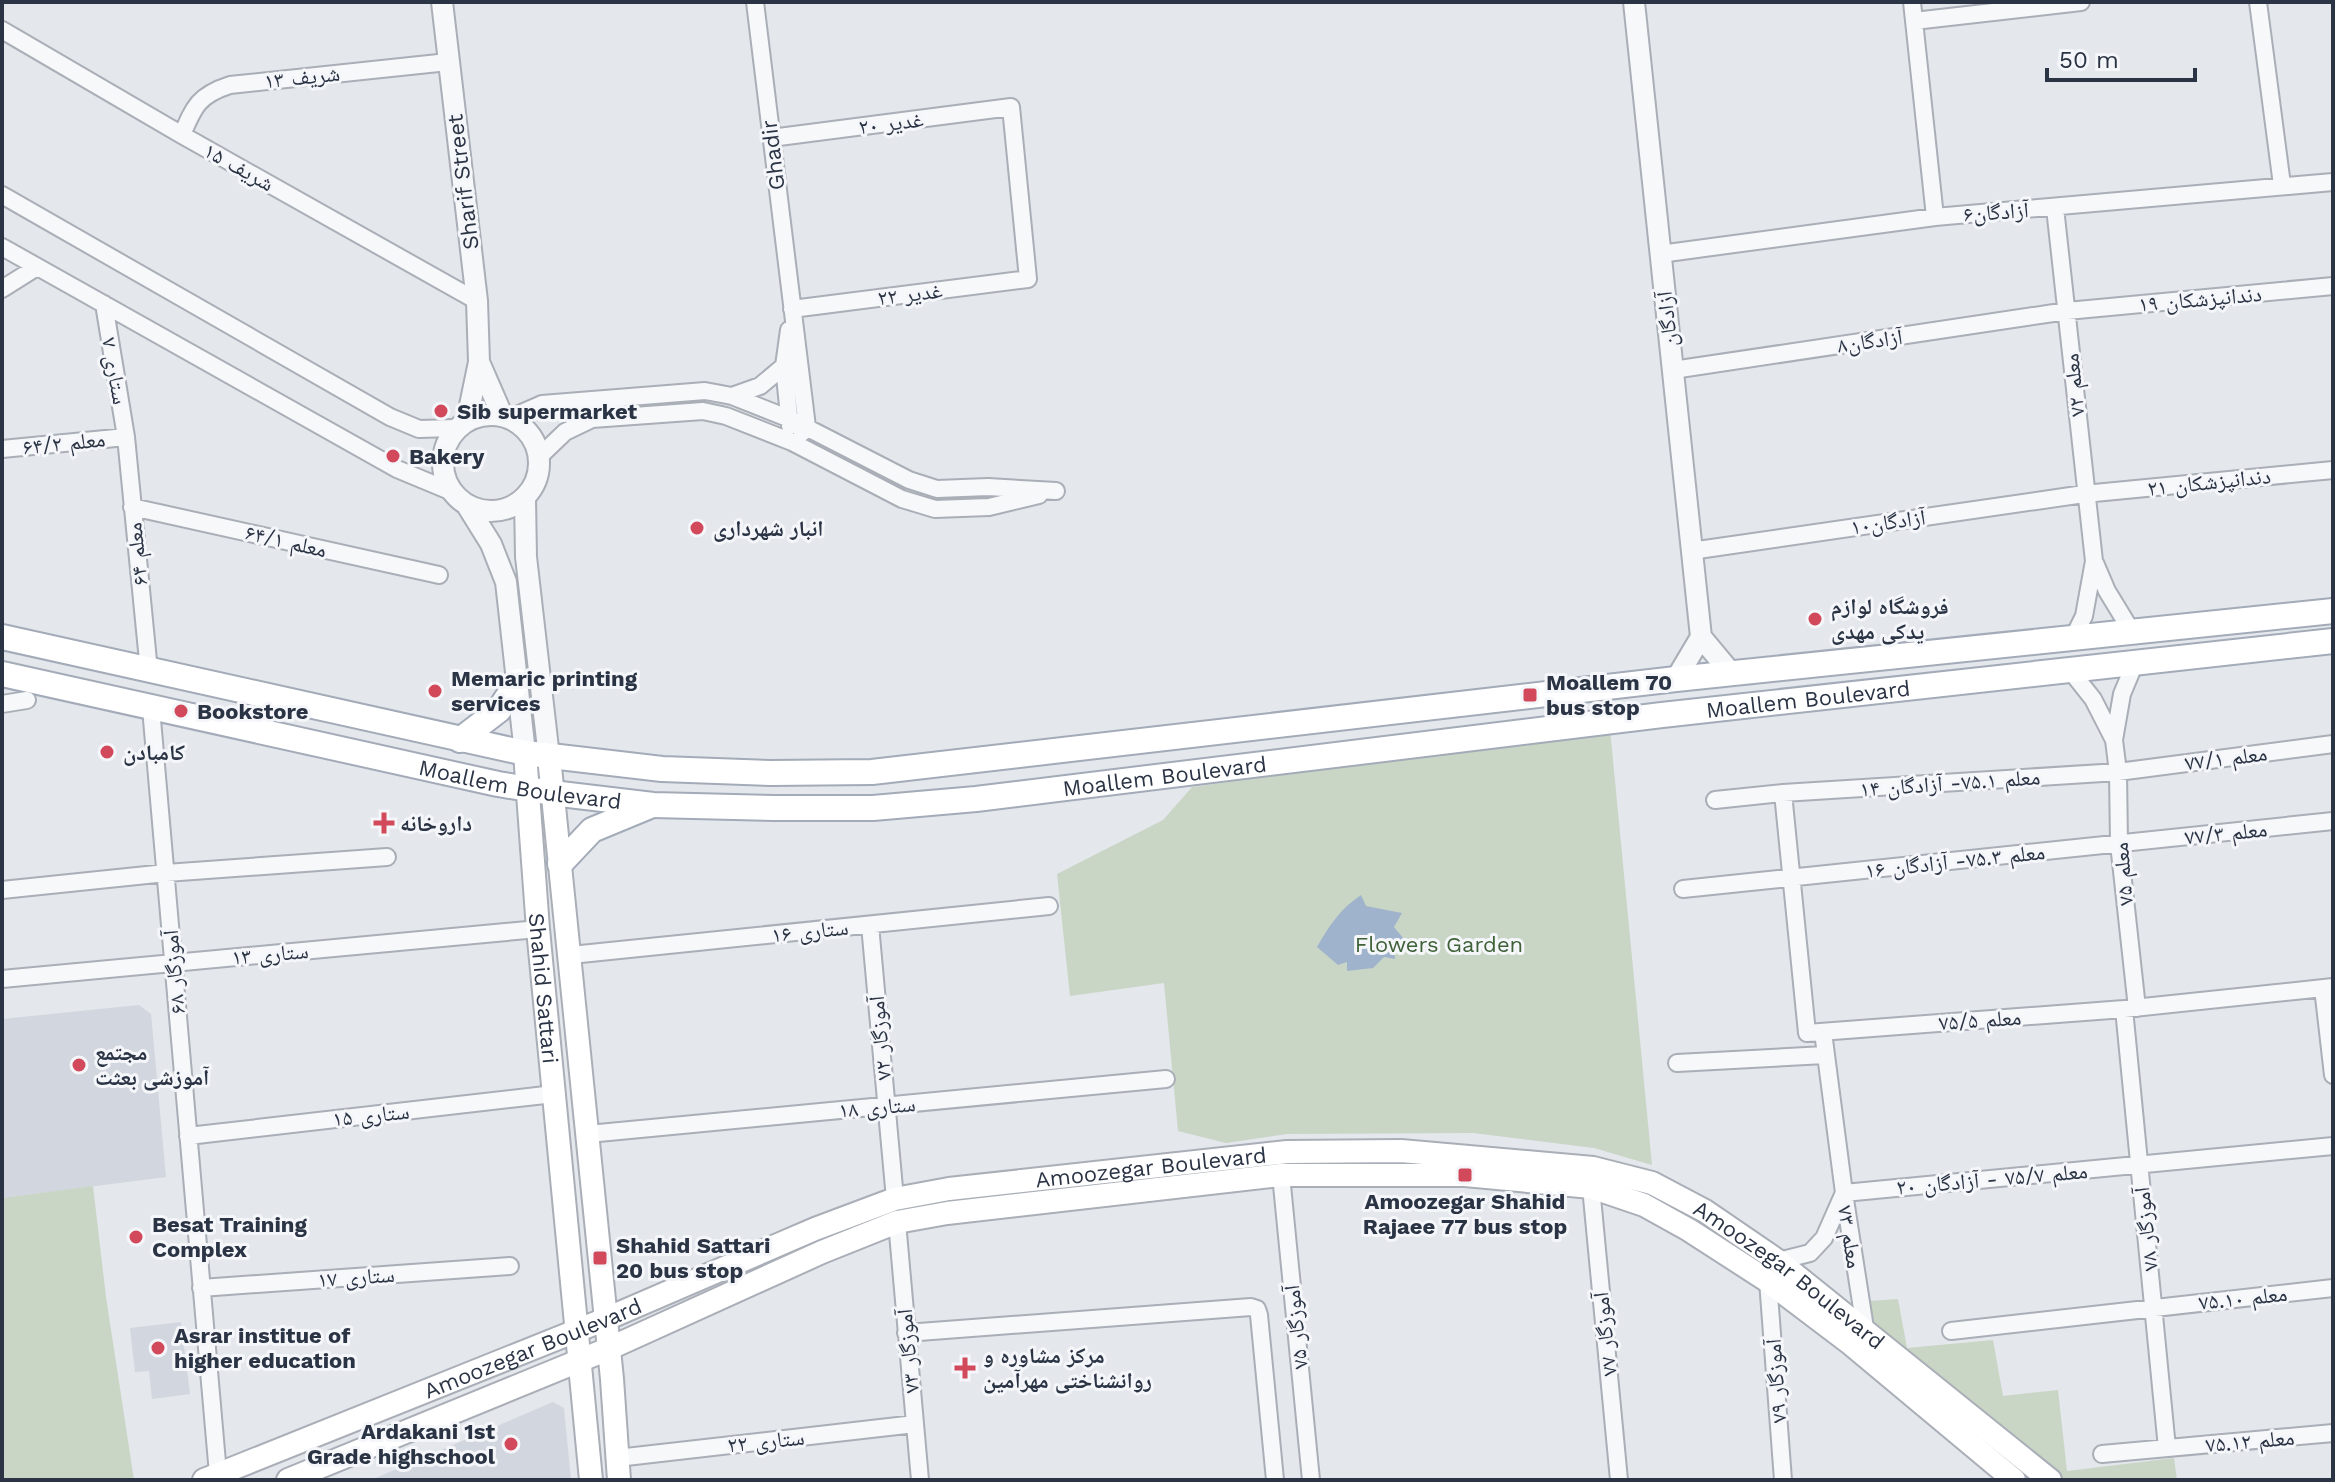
<svg xmlns="http://www.w3.org/2000/svg" width="2335" height="1482" font-family="'Work Sans','Noto Naskh Arabic',sans-serif">
  <rect width="100%" height="100%" fill="#e4e7ec"/>
  <path fill="#d2d6de" d="M139 1005 151 1014 166 1177 2 1198V1019Z
    M181 1322 190 1394 152 1399 149 1371 135 1372 130 1328Z
    M553 1402 564 1408 571 1480H371Z"/>
  <path fill="#c9d6c5" d="M1610 729 1652 1165 1594 1148 1473 1133 1287 1134 1226 1143 1178 1131 1164 983 1070 996 1057 874 1163 820 1192 787Z
    M93 1186 106 1297 134 1480H2V1198Z
    M1898 1299 1907 1348 1993 1340 2003 1396 2058 1390 2067 1471 2174 1458 2177 1480H2056L1872 1327 1869 1301Z"/>
  <path fill="#9fb4cc" d="M1361 895 1366 906 1402 913 1394 927 1404 939 1394 947 1395 959 1384 957 1373 968 1347 971V962L1338 965 1317 947C1329 926 1340 909 1361 895Z"/>
  <g fill="none" stroke-linecap="round" stroke-linejoin="round">
    <g stroke="#a9aeb7" stroke-width="20">
      <path id="minor" d="M755 2 807 427 802 433
        M1912 2 1935 217
        M2258 2 2282 185
        M1914 21 2081 2
        M2 30 182 135 477 301
        M182 135C194 106 199 95 230 85L448 62
        M771 138 1011 107 1028 279 792 309
        M2 195 390 417 419 429 456 428
        M2055 208 2094 561 2084 616 2073 638
        M2 247 397 469 450 491
        M1660 254 1935 217 2333 182
        M2 289 37 267
        M104 304 126 437 149 671
        M789 330 784 366 790 426
        M1673 370 2067 311 2333 286
        M732 396 760 386 784 366
        M510 418 542 404 705 391 732 396 790 419 909 480 937 489 988 487 1056 491
        M2 449 126 437
        M540 456 565 432 592 419 703 411 726 416 792 442 902 499 935 509 989 507 1039 495
        M132 507 439 575
        M1691 551 2084 494 2333 470
        M2095 563 2107 591 2132 632
        M2070 670 2093 699 2114 740 2118 772 2119 844 2137 1008
        M2 704 27 700
        M151 708 218 1474
        M2114 740 2122 694 2135 663
        M1783 793 1807 1033 2124 1009 2333 987
        M1715 800 1783 793 2118 772 2333 744
        M1683 889 2333 821
        M2 890 166 873 387 857
        M870 925 895 1199
        M571 955 1049 906
        M2 979 538 929
        M2323 988 2333 1075
        M2124 1009 2167 1448
        M1823 1032 1844 1193 1865 1328
        M1677 1063 1825 1055
        M588 1134 1166 1079
        M188 1136 554 1094
        M1281 1175 1311 1480
        M1591 1187 1619 1480
        M1844 1193 2333 1146
        M897 1222 920 1480
        M1778 1261 1810 1253 1824 1238 1843 1195
        M1768 1281 1783 1480
        M201 1288 510 1266
        M1951 1331 2333 1288
        M906 1333 1251 1307 1257 1309 1259 1315 1275 1480
        M2102 1454 2333 1433
        M617 1458 915 1424"/>
    </g>
    <g stroke="#a9aeb7" stroke-width="24">
      <path id="tertiary" d="M442 2 477 301 479 362 467 420
        M1634 2 1701 637
        M479 362 502 415
        M443 463a48 48 0 1 1 96 0a48 48 0 1 1-96 0Z
        M525 499 526 557 549 757
        M468 507 491 544 506 582 525 753
        M1701 637 1731 673
        M1676 679 1701 637"/>
    </g>
    <g stroke="#a9aeb7" stroke-width="26">
      <g id="secondary">
        <path id="s1" d="M525 753 538 929 591 1480"/>
        <path d="M549 757 612 1379 619 1480"/>
        <path id="s2" d="M204 1480 606 1319 815 1229 895 1199 949 1189 1287 1152 1401 1151 1593 1168 1652 1183 1705 1211 1778 1261 2050 1480"/>
        <path d="M288 1480 608 1349 822 1252 897 1222 947 1213 1281 1175H1465L1591 1187 1644 1205 1689 1230 1768 1281 1851 1344 2014 1480"/>
      </g>
    </g>
    <g stroke="#a3abb8" stroke-width="28">
      <g id="primary">
        <path d="M2 637 525 753 662 769 771 773 872 772 1676 679 2333 611"/>
        <path id="s3" d="M2 674 498 784 552 793 653 805 774 808H873L976 799 1662 715 2333 641"/>
        <path d="M460 740 499 710 518 681"/>
        <path d="M560 864 592 830 650 806"/>
      </g>
    </g>
    <use href="#minor" stroke="#f7f8fa" stroke-width="16"/>
    <use href="#tertiary" stroke="#f7f8fa" stroke-width="20"/>
    <use href="#secondary" stroke="#fff" stroke-width="22"/>
    <use href="#primary" stroke="#fff" stroke-width="24"/>
  </g>
  <g fill="#d1495b" stroke="#f4f6f9" stroke-width="3">
    <circle cx="441" cy="411" r="8"/>
    <circle cx="393" cy="456" r="8"/>
    <circle cx="697" cy="528" r="8"/>
    <circle cx="1815" cy="619" r="8"/>
    <circle cx="435" cy="691" r="8"/>
    <rect x="1522" y="687" width="16" height="16" rx="4"/>
    <circle cx="181" cy="711" r="8"/>
    <circle cx="107" cy="752" r="8"/>
    <path d="M380 811h8v8h8v8h-8v8h-8v-8h-8v-8h8z"/>
    <circle cx="79" cy="1065" r="8"/>
    <rect x="1457" y="1167" width="16" height="16" rx="4"/>
    <circle cx="136" cy="1237" r="8"/>
    <rect x="592" y="1250" width="16" height="16" rx="4"/>
    <circle cx="158" cy="1348" r="8"/>
    <path d="M961 1356h8v8h8v8h-8v8h-8v-8h-8v-8h8z"/>
    <circle cx="511" cy="1444" r="8"/>
  </g>
  <g text-anchor="middle" dominant-baseline="central" stroke-width="6" stroke-linejoin="round" paint-order="stroke">
    <g font-size="22" fill="#2b3445" stroke="#f4f6f9">
      <text transform="translate(302 77) rotate(-6)">شریف ۱۳</text>
      <text transform="translate(891 123) rotate(-7)">غدیر ۲۰</text>
      <text transform="translate(773 155) rotate(-97)">Ghadir</text>
      <text transform="translate(239 167) rotate(29)">شریف ۱۵</text>
      <text transform="translate(463 182) rotate(-97)">Sharif Street</text>
      <text transform="translate(1996 212) rotate(-4)">آزادگان۶</text>
      <text transform="translate(910 294) rotate(-7)">غدیر ۲۲</text>
      <text transform="translate(2200 299) rotate(-5)">دندانپزشکان ۱۹</text>
      <text transform="translate(1667 319) rotate(-96)">آزادگان</text>
      <text transform="translate(1870 341) rotate(-8)">آزادگان۸</text>
      <text transform="translate(115 371) rotate(80)">ستاری ۷</text>
      <text transform="translate(2074 385) rotate(-96)">معلم ۷۲</text>
      <text transform="translate(64 443) rotate(-6)">معلم ۶۴/۲</text>
      <text transform="translate(2209 482) rotate(-6)">دندانپزشکان ۲۱</text>
      <text transform="translate(1888 522) rotate(-8)">آزادگان۱۰</text>
      <text transform="translate(286 541) rotate(13)">معلم ۶۴/۱</text>
      <text transform="translate(137 554) rotate(-96)">معلم ۶۴</text>
      <text stroke="none"><textPath href="#s3" startOffset="1826">Moallem Boulevard</textPath></text>
      <text transform="translate(2226 758) rotate(-7)">معلم ۷۷/۱</text>
      <text stroke="none"><textPath href="#s3" startOffset="1178">Moallem Boulevard</textPath></text>
      <text stroke="none"><textPath href="#s3" startOffset="530">Moallem Boulevard</textPath></text>
      <text transform="translate(1950 783) rotate(-4)">معلم ۷۵.۱- آزادگان ۱۴</text>
      <text transform="translate(2226 833) rotate(-6)">معلم ۷۷/۳</text>
      <text transform="translate(1955 861) rotate(-6)">معلم ۷۵.۳- آزادگان ۱۶</text>
      <text transform="translate(2123 874) rotate(-95)">معلم ۷۵</text>
      <text transform="translate(810 931) rotate(-6)">ستاری ۱۶</text>
      <text transform="translate(270 954) rotate(-5)">ستاری ۱۳</text>
      <text transform="translate(174 972) rotate(-95)">آموزگار ۶۸</text>
      <text stroke="none"><textPath href="#s1" startOffset="236">Shahid Sattari</textPath></text>
      <text transform="translate(1980 1020) rotate(-4)">معلم ۷۵/۵</text>
      <text transform="translate(880 1038) rotate(-95)">۷۲ آموزگار</text>
      <text transform="translate(877 1107) rotate(-5)">ستاری ۱۸</text>
      <text transform="translate(371 1115) rotate(-6)">ستاری ۱۵</text>
      <text stroke="none"><textPath href="#s2" startOffset="1004">Amoozegar Boulevard</textPath></text>
      <text transform="translate(1992 1179) rotate(-5)">معلم ۷۵/۷ - آزادگان ۲۰</text>
      <text transform="translate(2146 1229) rotate(-96)">آموزگار ۷۸</text>
      <text transform="translate(1850 1237) rotate(81)">معلم ۷۳</text>
      <text stroke="none"><textPath href="#s2" startOffset="1674">Amoozegar Boulevard</textPath></text>
      <text transform="translate(356 1277) rotate(-4)">ستاری ۱۷</text>
      <text transform="translate(2243 1298) rotate(-6)">معلم ۷۵.۱۰</text>
      <text transform="translate(1296 1327) rotate(-96)">آموزگار ۷۵</text>
      <text transform="translate(1605 1334) rotate(-96)">۷۷ آموزگار</text>
      <text stroke="none"><textPath href="#s2" startOffset="354">Amoozegar Boulevard</textPath></text>
      <text transform="translate(908 1351) rotate(-95)">۷۳ آموزگار</text>
      <text transform="translate(1776 1381) rotate(-94)">۷۹ آموزگار</text>
      <text transform="translate(766 1441) rotate(-6)">ستاری ۲۲</text>
      <text transform="translate(2250 1441) rotate(-5)">معلم ۷۵.۱۲</text>
    </g>
    <g font-size="22" font-weight="bold" fill="#2b3445" stroke="#f4f6f9" text-anchor="start">
      <text x="457" y="411">Sib supermarket</text>
      <text x="409" y="456">Bakery</text>
      <text x="713" y="528">انبار شهرداری</text>
      <text x="1831" y="606">فروشگاه لوازم<tspan x="1831" dy="25">یدکی مهدی</tspan></text>
      <text x="451" y="678">Memaric printing<tspan x="451" dy="25">services</tspan></text>
      <text x="1546" y="682">Moallem 70<tspan x="1546" dy="25">bus stop</tspan></text>
      <text x="197" y="711">Bookstore</text>
      <text x="123" y="752">کامبادن</text>
      <text x="400" y="823">داروخانه</text>
      <text x="95" y="1052">مجتمع<tspan x="95" dy="25">آموزشی بعثت</tspan></text>
      <text x="1465" y="1201" text-anchor="middle">Amoozegar Shahid<tspan x="1465" dy="25">Rajaee 77 bus stop</tspan></text>
      <text x="152" y="1224">Besat Training<tspan x="152" dy="25">Complex</tspan></text>
      <text x="616" y="1245">Shahid Sattari<tspan x="616" dy="25">20 bus stop</tspan></text>
      <text x="174" y="1335">Asrar institue of<tspan x="174" dy="25">higher education</tspan></text>
      <text x="983" y="1355">مرکز مشاوره و<tspan x="983" dy="25">روانشناختی مهرآمین</tspan></text>
      <text x="495" y="1431" text-anchor="end">Ardakani 1st<tspan x="495" dy="25">Grade highschool</tspan></text>
    </g>
    <g font-size="22" fill="#3f6138" stroke="#f4f6f9">
      <text x="1439" y="944">Flowers Garden</text>
    </g>
  </g>
  <rect width="2335" height="1482" fill="none" stroke="#2b3445" stroke-width="8"/>
  <path d="M2047 68v12h148v-12" fill="none" stroke="#2b3445" stroke-width="4"/>
  <text x="2059" y="68" font-size="24" fill="#2b3445" stroke="#f4f6f9" stroke-width="6" paint-order="stroke">50 m</text>
</svg>
